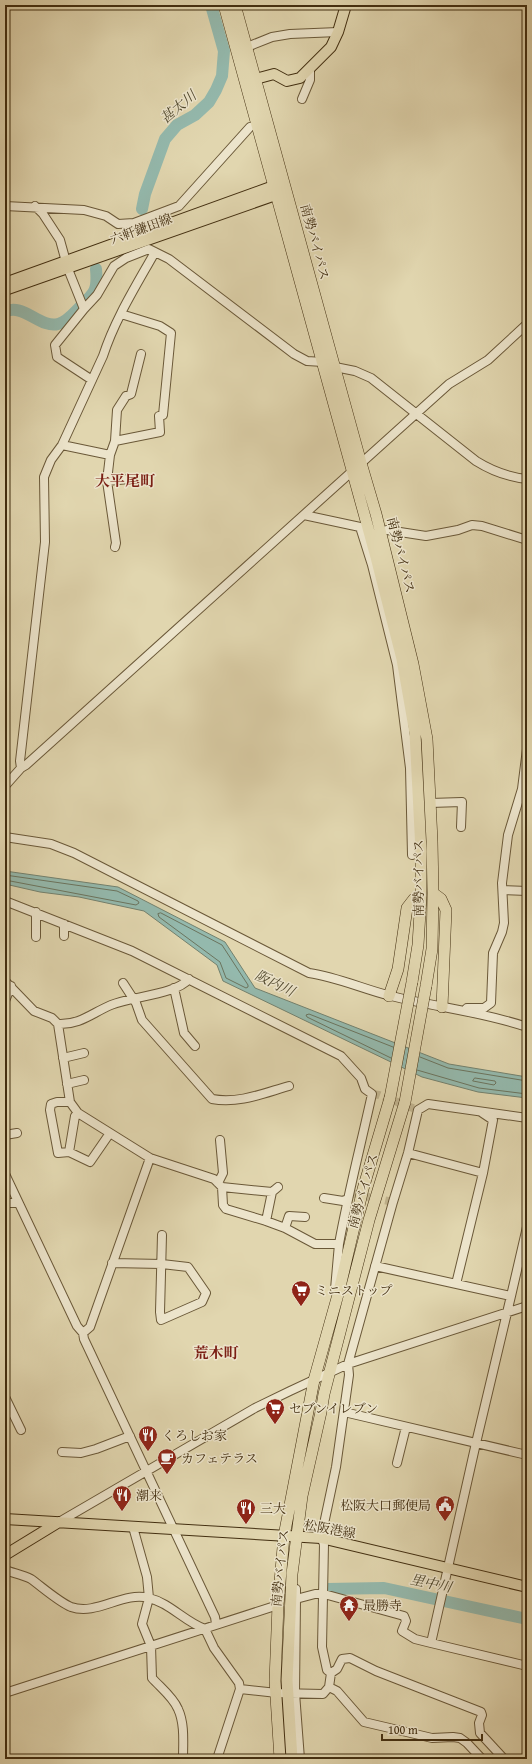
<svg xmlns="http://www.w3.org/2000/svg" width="532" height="1764" font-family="'Gentium Book Plus','Noto Serif JP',serif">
  <rect width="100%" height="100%" fill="#e1d6af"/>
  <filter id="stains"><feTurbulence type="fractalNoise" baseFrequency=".005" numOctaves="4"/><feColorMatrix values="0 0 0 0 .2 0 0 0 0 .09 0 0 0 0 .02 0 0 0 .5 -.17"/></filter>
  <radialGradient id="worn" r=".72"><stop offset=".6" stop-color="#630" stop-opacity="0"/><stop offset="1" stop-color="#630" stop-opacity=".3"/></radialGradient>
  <path fill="#94b9ad" stroke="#73816e" d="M5 871 118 887 225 942 255 988 449 1064 527 1077V1098L478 1092 422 1077 223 981 217 965 144 911 79 897 40 892 5 884Z"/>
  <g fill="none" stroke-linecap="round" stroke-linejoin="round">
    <path stroke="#6b745e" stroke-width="1" d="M5 875 117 891 138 901 139 903 136 905 5 880
      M161 913 222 945 248 985V987L246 988 226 978 220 962 159 917 158 914Z
      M420 1057 448 1068 527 1081
      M391 1058 307 1017 306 1015 309 1014 393 1047
      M417 1070 479 1088 527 1094
      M475 1078 495 1081 496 1083 494 1085 473 1081Z"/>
    <path stroke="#94b9ad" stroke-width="12" d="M142 209 145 194 165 139 177 125 195 115 209 102 216 90 222 76 224 51 211 5
      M5 312C22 302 41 329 58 324 67 322 74 313 80 307 95 293 98 290 96 269
      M327 1589 384 1588 527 1619"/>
    <path stroke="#c1b48f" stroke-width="8" stroke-dasharray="8 4" stroke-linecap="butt" d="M372 1094 379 1095 418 1110
      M350 1193 393 1202"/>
    <g stroke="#6a5838" stroke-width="10">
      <path id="minor" d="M252 45 272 37 290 34 338 32
        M302 99 310 80V68
        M5 206 84 210 106 216 118 224 134 223 179 206 250 127
        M35 206 43 214 60 240 68 269 84 309 55 345 57 357 92 380
        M84 309 97 295 114 266 126 258 149 249 169 259 294 354 307 361 323 362 335 367 355 371 371 378 476 461C492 471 508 477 527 479
        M115 441 160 432 159 416 163 415 171 333 160 326 121 314
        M62 445 110 455 115 441 117 410 126 396 131 394 141 354
        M110 455 107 481 116 543 115 547
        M107 481 129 479
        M304 515 360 527 372 565 397 665 410 768 412 855
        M387 530 426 536 458 530 472 525 482 526 527 540
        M21 768 26 765 449 384 488 360 527 324
        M5 786 21 768 20 761 45 542 44 477 51 460 62 445 103 356C115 319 136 286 155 252
        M430 803 462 802 461 827
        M5 837 51 844 74 853 309 973C337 977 363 989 391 996 436 1007 483 1012 527 1027
        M504 890 527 891
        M5 901 132 951 341 1056 361 1078 365 1089 372 1094C361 1144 348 1194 339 1244
        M36 912V937
        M64 936V924
        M5 981 34 1011 52 1018 58 1024 70 1102 78 1113 150 1158 214 1179 222 1187 223 1205 226 1209 266 1221 285 1228 315 1244H339L335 1289
        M123 983 136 1003 142 1020 212 1099C239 1104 264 1093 289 1086
        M174 988 184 1033 195 1046
        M5 1001 11 986
        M467 1008H484L491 1003 493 953 502 932 504 923 502 883 508 835 522 789 527 749
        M58 1024C80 1025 92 1013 111 1005 132 996 175 995 189 979
        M63 1058 84 1053
        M67 1084 84 1080
        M70 1102H57L51 1104 50 1110 58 1153 69 1152 90 1162 110 1133
        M5 1135 17 1133
        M69 1152 75 1116 78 1113
        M408 1153 483 1173
        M5 1174 77 1326 83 1333 84 1339 215 1617 216 1624
        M218 1183 223 1173 220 1140
        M222 1187 272 1192
        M324 1198 343 1201 348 1199
        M5 1203H18
        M266 1221 272 1192 278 1187
        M285 1228 289 1216 305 1217
        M112 1263 162 1264 188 1267 206 1293 202 1302 161 1320 160 1312 162 1235
        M375 1266 511 1296 476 1443 431 1643 527 1666
        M456 1284 483 1173 493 1120 481 1112
        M511 1296 527 1227
        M83 1333 90 1327 150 1158
        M5 1397 21 1430
        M344 1412 527 1455
        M62 1452 81 1453 96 1449 130 1436
        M397 1463 406 1427
        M59 1522 255 1408 290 1391 348 1364 527 1306
        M133 1527 147 1577 149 1598 142 1624 151 1646 152 1678C161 1688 173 1697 178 1709 185 1724 183 1743 183 1759
        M5 1570C13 1573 23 1575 31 1579 42 1587 59 1602 71 1607 97 1616 123 1591 149 1598 170 1603 185 1622 205 1629L214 1648 239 1683 240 1689 217 1759
        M296 1589V1599L315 1594H324L404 1616 406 1621 402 1631 415 1639 431 1643
        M296 1599 295 1693 300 1759
        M331 1673 327 1670 322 1647 324 1544 321 1538 336 1467 349 1375 348 1364 393 1202 408 1153 418 1110 428 1104 527 1118
        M329 1687 337 1691 364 1722 432 1738 453 1737 460 1738 467 1743 482 1759
        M240 1689 277 1693 323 1694 329 1687 331 1673 337 1669 342 1659 350 1658 376 1671 481 1712 482 1715 479 1723 480 1733 504 1759
        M5 1693 278 1605"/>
    </g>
    <g stroke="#422e10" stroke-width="12">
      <path id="major" d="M248 81 274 74 287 81 300 78 331 47 338 32 346 5
        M5 283 282 183
        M5 290 284 192
        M5 1519 321 1538 527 1587
        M5 1555 59 1522"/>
    </g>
    <g stroke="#422e10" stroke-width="12">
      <path id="highway" d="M224 5 376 557 402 659 415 733 421 851V896L418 945 412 982
        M235 5 361 463 376 514 413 664 427 739 432 841 433 893 432 949 426 986
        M433 893 441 899 446 910 442 1007
        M389 996 398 969 407 908 414 899 421 896
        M280 1759 275 1681 278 1605 284 1536 314 1380 339 1291 363 1189 390 1098
        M292 1759 287 1680 292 1574 302 1496 321 1412 324 1394 369 1220 405 1102"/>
    </g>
    <use href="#minor" stroke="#ece4cb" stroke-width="8"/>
    <use href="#major" stroke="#e1d6af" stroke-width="10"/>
    <use href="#highway" stroke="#e1d6af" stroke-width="11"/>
    <g stroke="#422e10" stroke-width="12" stroke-linecap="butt">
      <path id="highway-bridge" d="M390 1098 412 982
        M405 1102 426 986"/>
    </g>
    <use href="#highway-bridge" stroke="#e1d6af" stroke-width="11"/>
  </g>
  <defs>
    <g id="supermarket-pin" transform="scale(1)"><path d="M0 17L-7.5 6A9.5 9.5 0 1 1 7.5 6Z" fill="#8f2418" stroke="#ece4cb"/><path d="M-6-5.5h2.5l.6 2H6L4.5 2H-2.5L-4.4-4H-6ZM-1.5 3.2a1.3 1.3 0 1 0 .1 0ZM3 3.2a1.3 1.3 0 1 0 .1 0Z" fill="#fff"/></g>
    <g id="restaurant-pin" transform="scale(1)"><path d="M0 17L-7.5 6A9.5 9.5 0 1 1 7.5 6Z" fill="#8f2418" stroke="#ece4cb"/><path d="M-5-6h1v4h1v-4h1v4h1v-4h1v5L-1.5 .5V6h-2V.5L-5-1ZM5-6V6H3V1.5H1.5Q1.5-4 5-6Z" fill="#fff"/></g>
    <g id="cafe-pin" transform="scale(1)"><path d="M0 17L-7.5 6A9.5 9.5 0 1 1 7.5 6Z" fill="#8f2418" stroke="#ece4cb"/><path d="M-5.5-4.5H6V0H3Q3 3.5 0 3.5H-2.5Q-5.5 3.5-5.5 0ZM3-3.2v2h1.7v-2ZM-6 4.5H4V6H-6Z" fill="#fff"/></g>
    <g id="civic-pin" transform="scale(1)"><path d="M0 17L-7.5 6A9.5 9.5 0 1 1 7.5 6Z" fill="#8f2418" stroke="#ece4cb"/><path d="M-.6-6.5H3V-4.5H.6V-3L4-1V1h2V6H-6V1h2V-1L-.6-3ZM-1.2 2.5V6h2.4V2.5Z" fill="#fff"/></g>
    <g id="temple-pin" transform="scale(1)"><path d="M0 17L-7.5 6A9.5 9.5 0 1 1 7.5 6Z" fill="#8f2418" stroke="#ece4cb"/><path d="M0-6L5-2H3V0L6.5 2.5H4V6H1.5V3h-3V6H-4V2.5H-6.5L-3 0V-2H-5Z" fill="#fff"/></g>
  </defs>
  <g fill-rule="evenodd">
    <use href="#supermarket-pin" x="301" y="1290"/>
    <use href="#supermarket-pin" x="275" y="1408"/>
    <use href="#restaurant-pin" x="148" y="1435"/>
    <use href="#cafe-pin" x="167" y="1458"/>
    <use href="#restaurant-pin" x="122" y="1495"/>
    <use href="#civic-pin" x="445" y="1505"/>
    <use href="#restaurant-pin" x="246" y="1508"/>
    <use href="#temple-pin" x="349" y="1605"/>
  </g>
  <g text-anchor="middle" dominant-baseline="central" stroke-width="3" stroke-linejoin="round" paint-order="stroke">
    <g font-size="13" fill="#422e10" stroke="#ece4cb">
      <text transform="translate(141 229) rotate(-20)">六軒鎌田線</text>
      <text transform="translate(315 242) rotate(75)">南勢バイパス</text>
      <text transform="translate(401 555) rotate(76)">南勢バイパス</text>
      <text transform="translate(418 878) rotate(-90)">南勢バイパス</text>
      <text transform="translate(363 1191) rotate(-74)">南勢バイパス</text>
      <text transform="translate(330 1529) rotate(10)">松阪港線</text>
      <text transform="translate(280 1568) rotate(-84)">南勢バイパス</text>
    </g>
    <g font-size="13" fill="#422e10" stroke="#ece4cb" text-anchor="start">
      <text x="315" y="1290">ミニストップ</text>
      <text x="289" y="1408">セブンイレブン</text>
      <text x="162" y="1435">くろしお家</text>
      <text x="181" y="1458">カフェテラス</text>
      <text x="136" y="1495">潮来</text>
      <text x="431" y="1505" text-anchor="end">松阪大口郵便局</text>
      <text x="260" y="1508">三大</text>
      <text x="363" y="1605">最勝寺</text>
    </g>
    <g font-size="14" font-style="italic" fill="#524a2f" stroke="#ece4cb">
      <text transform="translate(178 107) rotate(-40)">甚太川</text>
      <text transform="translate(275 983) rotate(26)">阪内川</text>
      <text transform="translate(431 1583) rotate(12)">里中川</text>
    </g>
    <g font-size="15" font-weight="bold" fill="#7a1f14" stroke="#ece4cb">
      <text x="125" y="480">大平尾町</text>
      <text x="216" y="1352">荒木町</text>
    </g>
  </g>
  <rect width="532" height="1764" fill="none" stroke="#e1d6af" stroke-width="20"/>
  <rect x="6" y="6" width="520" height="1752" fill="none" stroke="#422e10" stroke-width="2"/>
  <rect x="10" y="10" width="512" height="1744" fill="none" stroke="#422e10"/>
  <path d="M382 1734v6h100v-6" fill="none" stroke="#422e10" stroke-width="2"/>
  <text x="388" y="1734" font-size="12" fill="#422e10" stroke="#ece4cb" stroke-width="3" paint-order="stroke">100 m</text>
  <rect width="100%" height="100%" filter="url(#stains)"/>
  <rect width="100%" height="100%" fill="url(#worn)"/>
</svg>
